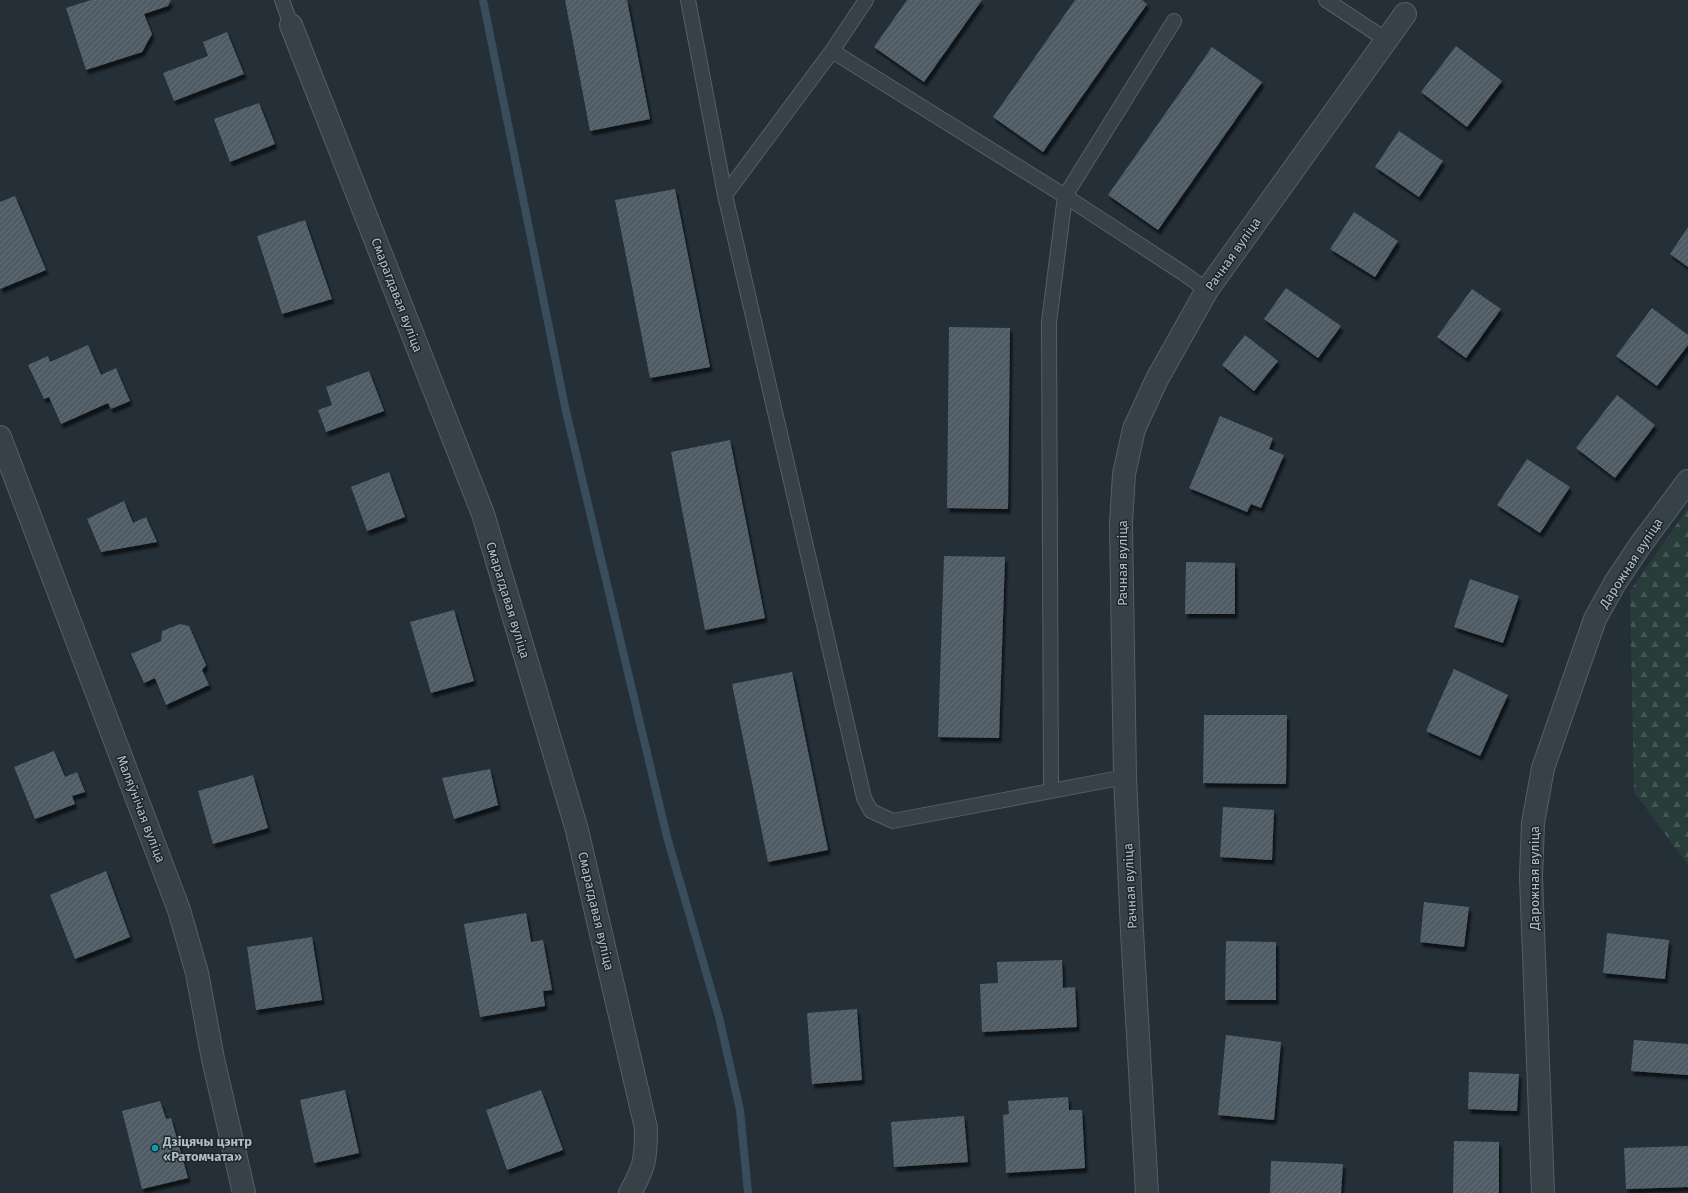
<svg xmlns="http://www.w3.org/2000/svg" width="1688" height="1193" font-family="'Fira Sans',sans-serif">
  <defs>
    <pattern id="forest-firs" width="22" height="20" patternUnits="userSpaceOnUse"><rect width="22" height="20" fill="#283d3a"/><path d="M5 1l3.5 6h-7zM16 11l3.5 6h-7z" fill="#455755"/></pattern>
    <pattern id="building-hatch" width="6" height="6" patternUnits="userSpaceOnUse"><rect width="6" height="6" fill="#4f5c66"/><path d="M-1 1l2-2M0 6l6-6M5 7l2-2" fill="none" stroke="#66717a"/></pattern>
    <filter id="shadow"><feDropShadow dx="2.5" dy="4.5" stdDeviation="1" flood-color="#0009"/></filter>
  </defs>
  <rect width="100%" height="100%" fill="#242f38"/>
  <path fill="url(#forest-firs)" d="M1688 508V865L1634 792 1630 591Z"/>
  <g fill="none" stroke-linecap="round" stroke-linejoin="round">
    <path stroke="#394e5d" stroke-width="8" d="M483 0 565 407 667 837 719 1017 740 1110 748 1193"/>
  </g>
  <path fill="url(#building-hatch)" filter="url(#shadow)" d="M91 0H171L168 6 144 14 152 34 142 52 86 70 66 8Z
    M565 0H627L650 119 590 131Z
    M907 0H982L924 82 874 47Z
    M1075 0H1142L1147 4 1043 152 993 117Z
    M227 32 244 74 174 101 163 73 208 56 203 42Z
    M1456 46 1502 81 1467 127 1421 92Z
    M1212 47 1262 82 1158 230 1108 195Z
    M259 103 275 144 230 162 214 119Z
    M1399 131 1443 161 1419 197 1375 167Z
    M675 189 710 367 650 378 615 200Z
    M15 196 46 270 0 289V202Z
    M1354 212 1398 241 1375 277 1330 249Z
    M305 220 332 299 282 314 257 236Z
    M1688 227V267L1670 254Z
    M1286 288 1341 326 1318 358 1264 319Z
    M1472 289 1501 309 1466 358 1437 337Z
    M1652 308 1688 335V345L1657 386 1616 356Z
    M949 327 1010 328 1008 509 947 508Z
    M1245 335 1278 361 1254 391 1222 365Z
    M88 345 101 375 116 368 130 401 111 409 108 403 61 424 49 397 44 399 28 365 48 356 50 362Z
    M369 371 384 411 326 432 318 410 332 405 326 387Z
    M1617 395 1655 425 1615 478 1576 448Z
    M1220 416 1273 438 1269 449 1284 455 1261 508 1251 504 1247 512 1189 488Z
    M730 440 765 618 705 630 671 452Z
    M1527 459 1570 487 1540 533 1497 505Z
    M389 472 405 517 367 531 351 487Z
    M124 501 133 523 146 517 157 542 101 552 87 519Z
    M944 556 1005 557 999 738 938 737Z
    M1186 562 1235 563V614H1185Z
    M1470 579 1519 596 1503 643 1454 627Z
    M454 610 474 681 431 693 410 622Z
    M180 624 189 626 206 665 202 670 209 685 166 705 155 678 144 683 131 654 161 641 162 631Z
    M1454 669 1508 695 1480 756 1426 731Z
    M792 672 828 850 768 862 732 684Z
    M1204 715H1287L1286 784 1203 783Z
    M54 751 65 777 77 772 85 792 72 796 75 804 35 819 14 767Z
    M490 769 498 805 454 819 442 778Z
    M253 775 268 828 213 844 198 791Z
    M1223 807 1274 810 1272 860 1220 857Z
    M106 871 130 937 75 959 50 895Z
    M1424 902 1469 907 1464 947 1420 942Z
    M526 913 531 942 543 940 552 990 543 991 545 1006 480 1017 464 924Z
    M1607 933 1669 940 1665 979 1603 973Z
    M312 937 322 1000 256 1010 247 947Z
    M1226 941 1276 942V1000H1225Z
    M1062 960 1063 988 1075 987 1077 1027 982 1032 980 984 998 983 997 962Z
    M857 1009 862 1080 812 1084 807 1013Z
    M1226 1035 1281 1042 1274 1120 1218 1115Z
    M1634 1040 1688 1044V1075L1631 1071Z
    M1469 1072 1519 1074 1517 1111 1468 1109Z
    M345 1090 359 1153 314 1163 300 1100Z
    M541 1090 563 1150 507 1170 486 1110Z
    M1068 1097 1069 1110H1082L1085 1168 1006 1173 1003 1115 1009 1114 1008 1101Z
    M160 1101 166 1119 171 1118 188 1178 142 1189 122 1111Z
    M964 1116 968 1162 894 1167 891 1122Z
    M1454 1141 1499 1142V1193H1453Z
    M1688 1146V1187L1626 1189 1624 1148Z
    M1271 1161 1343 1164 1341 1193H1270Z"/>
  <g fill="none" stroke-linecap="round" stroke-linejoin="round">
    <g stroke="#555f66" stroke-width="16">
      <path id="lane" d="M282 0 291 25
        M688 0 725 195
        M1326 0 1385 39
        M832 51 866 0
        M1125 777 893 821 871 811 864 798 725 195 832 51 1065 196 1183 273 1207 290
        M1051 790 1049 322 1065 196 1174 21"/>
    </g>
    <g stroke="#555f66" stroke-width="24">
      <path id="street" d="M291 25 483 514 577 830 646 1128C646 1159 645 1166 630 1193
        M0 437 179 910 197 973 213 1059 244 1193
        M1147 1193 1132 931 1125 777 1121 523 1124 474 1134 429 1157 379 1207 290 1405 14
        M1543 1193 1531 877 1533 823 1543 768 1595 619 1615 583 1641 544 1688 481"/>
    </g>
    <use href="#lane" stroke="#374148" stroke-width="14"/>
    <use href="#street" stroke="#374148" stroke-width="22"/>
  </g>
  <circle fill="#0f9aa8" stroke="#1c262d" stroke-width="1.5" cx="155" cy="1148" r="4"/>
  <g text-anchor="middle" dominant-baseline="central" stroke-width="3" stroke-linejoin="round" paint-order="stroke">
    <g font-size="13" fill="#b2bcc4" stroke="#1c262d">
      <text transform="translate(1233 254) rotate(-55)">Рачная вуліца</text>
      <text transform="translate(397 295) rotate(69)">Смарагдавая вуліца</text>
      <text transform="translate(1122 563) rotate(-90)">Рачная вуліца</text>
      <text transform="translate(1631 563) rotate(-57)">Дарожная вуліца</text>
      <text transform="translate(508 600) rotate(73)">Смарагдавая вуліца</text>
      <text transform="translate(141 809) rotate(69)">Маляўнічая вуліца</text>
      <text transform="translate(1534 878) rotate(-90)">Дарожная вуліца</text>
      <text transform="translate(1130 886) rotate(-93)">Рачная вуліца</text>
      <text transform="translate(596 911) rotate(77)">Смарагдавая вуліца</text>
    </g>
    <g font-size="13" font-weight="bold" fill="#b2bcc4" stroke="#1c262d" text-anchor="start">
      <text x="163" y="1141">Дзіцячы цэнтр<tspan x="163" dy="15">«Ратомчата»</tspan></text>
    </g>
  </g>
</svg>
